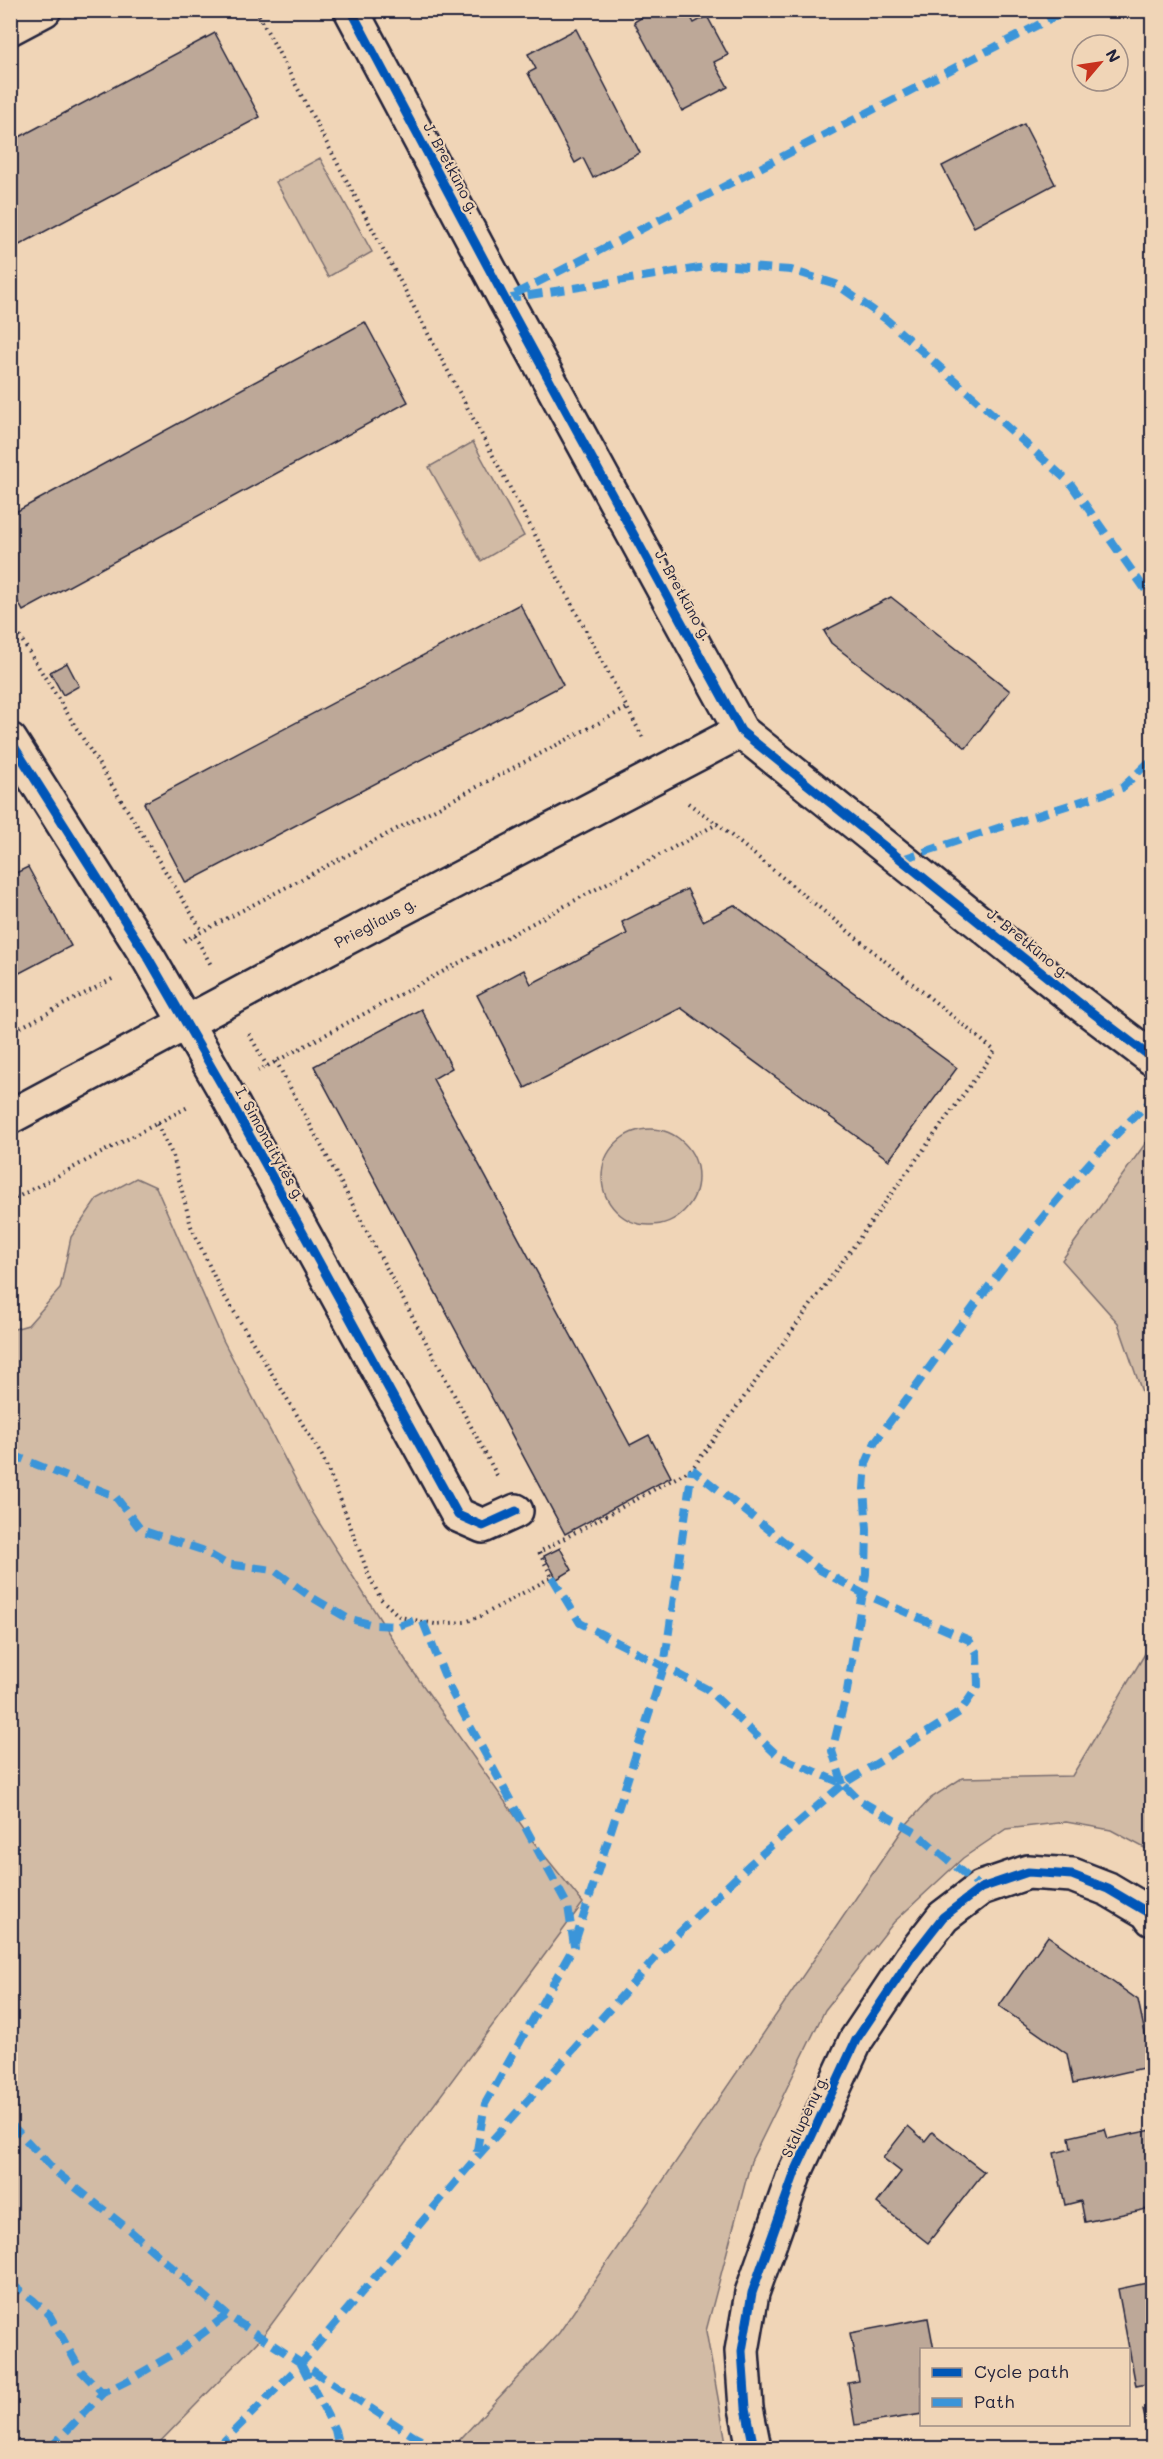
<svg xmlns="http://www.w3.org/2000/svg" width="1163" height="2459" font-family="Mali,sans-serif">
  <rect width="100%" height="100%" fill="#f0d5b7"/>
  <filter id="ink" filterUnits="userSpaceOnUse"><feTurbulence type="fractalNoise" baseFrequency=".0167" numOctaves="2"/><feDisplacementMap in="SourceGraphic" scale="12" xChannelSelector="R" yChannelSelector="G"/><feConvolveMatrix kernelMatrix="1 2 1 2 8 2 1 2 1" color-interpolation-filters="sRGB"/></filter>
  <g filter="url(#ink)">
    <path fill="#d2bba5" stroke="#7a6e70" stroke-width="1.5" d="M320 158 372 252 328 277 276 182Z
      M473 442 524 536 481 561 429 467Z
      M602 1177a48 48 0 1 1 96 0a48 48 0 1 1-96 0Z
      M1152 1134V1421L1118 1323 1062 1260Z
      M136 1178 156 1187 223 1340 313 1513 410 1667 532 1840 583 1903 262 2337 154 2448H11V1330L28 1325 60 1289 71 1237 97 1199Z
      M1152 1642V1852L1111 1830 1066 1822 1006 1829 963 1858 894 1922 825 2010 751 2161 706 2331 727 2448H452L559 2333 905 1826 931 1798 962 1778 1072 1776Z"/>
    <path fill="#bda898" stroke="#22223b" stroke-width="1.5" d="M654 10H687L694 23 707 16 728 55 714 62 728 87 682 111 634 22Z
      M576 29 640 153 593 178 583 158 575 163 528 73 536 69 528 54Z
      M215 33 260 117 10 250V142Z
      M1024 124 1055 184 974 227 942 166Z
      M365 322 408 402 23 611 10 587V515Z
      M891 597 1010 691 966 748 831 643 824 631Z
      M520 604 563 685 186 883 144 803Z
      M67 663 79 686 63 695 50 672Z
      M28 867 71 946 10 978V876Z
      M687 889 703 921 734 905 957 1068 889 1160 681 1008 525 1088 477 995 524 970 531 984 627 934 622 922Z
      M421 1009 452 1068 433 1079 630 1445 649 1435 671 1477 565 1534 314 1066Z
      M560 1548 572 1570 557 1579 544 1556Z
      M1048 1936 1138 2000 1152 2066 1073 2084 1067 2054 999 2006Z
      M908 2126 925 2141 932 2132 984 2172 928 2243 877 2203 901 2172 883 2158Z
      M1105 2129 1108 2139 1152 2130V2208L1085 2222 1081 2201 1065 2205 1054 2153 1071 2149 1069 2137Z
      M1152 2282V2383L1136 2386 1118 2289Z
      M928 2318 934 2350H922V2414L855 2425 848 2383 859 2381 850 2333Z
      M1152 2408V2448L1143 2410Z"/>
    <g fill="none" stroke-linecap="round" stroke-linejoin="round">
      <g stroke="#22223b" stroke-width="38">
        <path id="minor" d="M351 10 505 299 741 731 1077 1001 1152 1058
          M10 28 44 10
          M10 740 149 959 224 1089 458 1515 483 1526 516 1511
          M10 1117 264 981 741 731
          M754 2448 746 2408 742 2351 752 2293 795 2172 856 2040 911 1958 943 1917 981 1888 1028 1872 1072 1875 1108 1889 1147 1912 1152 1919"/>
      </g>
      <path stroke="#22223b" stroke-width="4" stroke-dasharray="1.5 4.5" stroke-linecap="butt" d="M256 10 643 738
        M10 621 203 932
        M688 803 717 824
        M195 936 212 967
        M184 941 627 708
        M10 1033 116 977
        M249 1034 267 1066
        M276 1061 499 1479
        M157 1124 173 1156 191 1226 219 1287 322 1456 341 1501 369 1576 381 1599 400 1617 435 1624 465 1622 481 1616 552 1577 539 1552 692 1469 995 1051 717 824 258 1071
        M10 1201 190 1106"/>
      <use href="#minor" stroke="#f0d5b7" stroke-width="33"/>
      <path stroke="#3b95d9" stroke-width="8" stroke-dasharray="15 8" stroke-linecap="butt" d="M515 294 1067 10
        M505 299 718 265 791 270 836 284 887 320 1070 483 1152 599
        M902 859 1122 788 1152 759
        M10 1454 115 1496 141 1530 202 1550 226 1564 274 1570 308 1595 347 1618 374 1625 399 1626 415 1620
        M552 1577 580 1623 707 1689 777 1755 843 1784 859 1800 915 1832 981 1888
        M423 1622 450 1689 568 1906 574 1946 485 2104 476 2156
        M843 1784 832 1751 847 1691 866 1574 867 1529 864 1489 866 1463 875 1442C962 1325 1044 1199 1152 1100
        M575 1942 664 1667 692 1469
        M10 2123 56 2172 128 2229 227 2315 415 2437 436 2448
        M10 2283 33 2300 50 2316 81 2371 103 2393
        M301 2364 335 2430 339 2448
        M50 2448 103 2393 129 2380 182 2349 227 2315
        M217 2448 301 2364 476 2158 670 1942 749 1865 843 1784 960 1712 978 1686 977 1653 969 1640 862 1593 820 1570 692 1469"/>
      <g stroke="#f0d5b7" stroke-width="13">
        <path id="cycleway" d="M351 10 505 299 741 731 1077 1001 1152 1058
          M10 740 149 959 224 1089 458 1515 483 1526 516 1511
          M754 2448 746 2408 742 2351 752 2293 795 2172 856 2040 911 1958 943 1917 981 1888 1028 1872 1072 1875 1108 1889 1147 1912 1152 1919"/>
      </g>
      <use href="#cycleway" stroke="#0057b8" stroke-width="9"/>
    </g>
  </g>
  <g text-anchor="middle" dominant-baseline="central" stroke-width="4.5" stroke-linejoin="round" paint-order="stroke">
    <g font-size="15" fill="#22223b" stroke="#f0d5b7">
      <text transform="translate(452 168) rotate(62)">J. Bretkūno g.</text>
      <text transform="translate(684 595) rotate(61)">J. Bretkūno g.</text>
      <text transform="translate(375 922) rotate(-28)">Priegliaus g.</text>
      <text transform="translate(1029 943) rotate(39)">J. Bretkūno g.</text>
      <text transform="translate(271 1144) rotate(61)">I. Simonaitytės g.</text>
      <text transform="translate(804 2116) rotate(-65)">Stalupėnų g.</text>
    </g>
  </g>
  <rect width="1163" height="2459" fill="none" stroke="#f0d5b7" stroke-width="36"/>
  <rect x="18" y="18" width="1127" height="2423" fill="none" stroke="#22223b" stroke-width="2" filter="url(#ink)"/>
  <rect x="920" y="2348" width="210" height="78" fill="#f0d5b7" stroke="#9e8d85" stroke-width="1.5"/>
  <rect x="932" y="2368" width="30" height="9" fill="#0057b8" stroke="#9e8d85" stroke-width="1.5"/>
  <text x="974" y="2378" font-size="18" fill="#22223b">Cycle path</text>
  <rect x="932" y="2398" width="30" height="9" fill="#3b95d9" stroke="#9e8d85" stroke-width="1.5"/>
  <text x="974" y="2408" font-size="18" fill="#22223b">Path</text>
  <g transform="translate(1100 63) rotate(61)"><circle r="28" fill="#f0d5b7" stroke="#9e8d85" stroke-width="1.5"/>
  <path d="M0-4.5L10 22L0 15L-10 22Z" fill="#c8321e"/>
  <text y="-9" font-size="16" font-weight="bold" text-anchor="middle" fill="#22223b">N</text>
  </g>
</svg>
